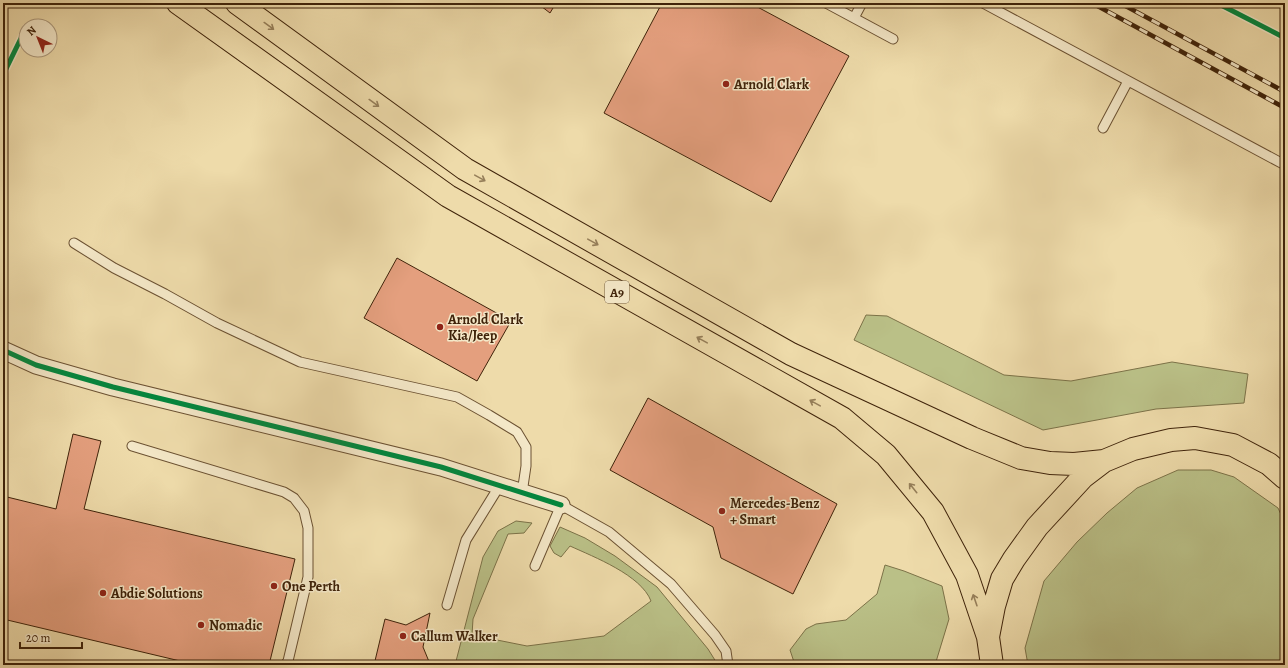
<svg xmlns="http://www.w3.org/2000/svg" width="1288" height="668" font-family="Alegreya,serif">
  <rect width="100%" height="100%" fill="#eedbaa"/>
  <filter id="stains"><feTurbulence type="fractalNoise" baseFrequency=".005" numOctaves="4"/><feColorMatrix values="0 0 0 0 .2 0 0 0 0 .09 0 0 0 0 .02 0 0 0 .5 -.17"/></filter>
  <radialGradient id="worn" r=".72"><stop offset=".6" stop-color="#630" stop-opacity="0"/><stop offset="1" stop-color="#630" stop-opacity=".3"/></radialGradient>
  <path fill="#bac087" stroke="#7c7248" d="M866 315 887 316 1004 375 1071 381 1172 362 1248 374 1244 403 1156 409 1043 430 854 340Z
    M1178 470H1211L1234 477 1278 508 1285 523V654L1282 665H1028L1025 648 1044 581 1077 542 1107 513 1137 488Z
    M516 521 532 523 524 533 508 534 473 619 472 635 527 646 604 636 651 601C641 575 594 557 570 546L561 557 554 553 550 546 560 527 585 538 615 556 657 587 708 649 718 665H455L483 557 498 531Z
    M885 565 904 571 942 586 949 619 935 665H795L790 650 806 629 816 624 846 620 877 594Z"/>
  <path fill="#e49f7e" stroke="#3f230a" d="M537 3H556L550 13Z
    M662 3H750L849 56 771 202 604 113Z
    M397 258 511 321 477 381 364 318Z
    M648 398 837 504 793 594 721 558 713 527 610 470Z
    M73 434 101 441 84 509 295 559 269 665H197L3 619V496L56 509Z
    M430 613 423 647 430 664 374 665 385 619 406 625Z"/>
  <g fill="none" stroke-linecap="round" stroke-linejoin="round">
    <g stroke="#6b5132" stroke-width="11">
      <path id="lane" d="M826 3 893 39
        M983 3 1285 165
        M854 18 862 3
        M1103 128 1128 81
        M74 243 114 268 165 294 217 323 300 362 457 397 489 415 517 432 526 447V466L522 493
        M132 446 284 492 294 498 304 511 308 528V577L288 661 285 665
        M535 566 561 505 609 532 671 584 715 635 726 651 728 665
        M447 605 466 540 500 485"/>
    </g>
    <g stroke="#6b5132" stroke-width="19">
      <path id="street" d="M3 350 36 365 113 387 441 467 561 505"/>
    </g>
    <g stroke="#3f230a" stroke-width="24">
      <path id="highway" d="M178 3 448 196 842 418 886 455 933 512 967 575 988 637
        M237 3 465 169 791 354 972 438 1021 458 1050 463 1074 464 1104 461
        M992 665 988 637 994 606 1002 579 1014 559 1037 527 1083 477 1104 461 1133 449 1171 440 1195 438 1233 445 1269 464 1285 478"/>
    </g>
    <use href="#lane" stroke="#f4e8c8" stroke-width="9"/>
    <use href="#street" stroke="#f4e8c8" stroke-width="17"/>
    <use href="#highway" stroke="#eedbaa" stroke-width="22"/>
    <g stroke="#3f230a" stroke-width="4.5">
      <path id="rail" d="M1092 3 1285 108
        M1120 3 1285 92"/>
    </g>
    <use href="#rail" stroke="#f4e8c8" stroke-width="3" stroke-dasharray="9" stroke-linecap="butt"/>
    <g stroke="#f4e8c8" stroke-width="8">
      <path id="cycleway" d="M1217 3 1285 38
        M3 75 26 28
        M3 350 36 365 113 387 441 467 561 505"/>
    </g>
    <use href="#cycleway" stroke="#00873e" stroke-width="5"/>
  </g>
  <defs><path id="oneway-shaft" d="M-6 0H5M1.5-3L5.5 0L1.5 3" fill="none" stroke-width="1.6" stroke-linecap="round" stroke-linejoin="round"/></defs>
  <g stroke="#967f5a">
    <use href="#oneway-shaft" transform="translate(269 26) rotate(36)"/>
    <use href="#oneway-shaft" transform="translate(374 103) rotate(36)"/>
    <use href="#oneway-shaft" transform="translate(480 178) rotate(29)"/>
    <use href="#oneway-shaft" transform="translate(593 242) rotate(29)"/>
    <use href="#oneway-shaft" transform="translate(702 340) rotate(-151)"/>
    <use href="#oneway-shaft" transform="translate(815 403) rotate(-151)"/>
    <use href="#oneway-shaft" transform="translate(913 488) rotate(-129)"/>
    <use href="#oneway-shaft" transform="translate(975 600) rotate(-109)"/>
  </g>
  <g fill="#8f2418" stroke="#f4e8c8" stroke-width="1.5">
    <circle cx="726" cy="84" r="4"/>
    <circle cx="440" cy="327" r="4"/>
    <circle cx="722" cy="511" r="4"/>
    <circle cx="274" cy="586" r="4"/>
    <circle cx="103" cy="593" r="4"/>
    <circle cx="201" cy="625" r="4"/>
    <circle cx="403" cy="636" r="4"/>
  </g>
  <g text-anchor="middle" dominant-baseline="central" stroke-width="3" stroke-linejoin="round" paint-order="stroke">
    <rect fill="#f4e8c8" stroke="#755e43" stroke-width="1" x="605" y="281" width="24" height="22" rx="3"/>
    <g font-size="13" font-weight="bold" fill="#3f230a">
      <text x="617" y="292">A9</text>
    </g>
    <g font-size="14" font-weight="bold" fill="#3f230a" stroke="#f4e8c8" text-anchor="start">
      <text x="734" y="84">Arnold Clark</text>
      <text x="448" y="319">Arnold Clark<tspan x="448" dy="16">Kia/Jeep</tspan></text>
      <text x="730" y="503">Mercedes-Benz<tspan x="730" dy="16">+ Smart</tspan></text>
      <text x="282" y="586">One Perth</text>
      <text x="111" y="593">Abdie Solutions</text>
      <text x="209" y="625">Nomadic</text>
      <text x="411" y="636">Callum Walker</text>
    </g>
  </g>
  <rect width="1288" height="668" fill="none" stroke="#eedbaa" stroke-width="16"/>
  <rect x="4" y="4" width="1280" height="660" fill="none" stroke="#3f230a" stroke-width="2"/>
  <rect x="8" y="8" width="1272" height="652" fill="none" stroke="#3f230a"/>
  <g transform="translate(38 38) rotate(317)"><circle r="19" fill="#f4e8c8" stroke="#ac997c"/>
  <path d="M0-3L7 15L0 10L-7 15Z" fill="#8f2418"/>
  <text y="-6" font-size="11" font-weight="bold" text-anchor="middle" fill="#3f230a">N</text>
  </g>
  <path d="M20 642v6h62v-6" fill="none" stroke="#3f230a" stroke-width="2"/>
  <text x="26" y="642" font-size="12" fill="#3f230a" stroke="#f4e8c8" stroke-width="3" paint-order="stroke">20 m</text>
  <rect width="100%" height="100%" filter="url(#stains)"/>
  <rect width="100%" height="100%" fill="url(#worn)"/>
</svg>
